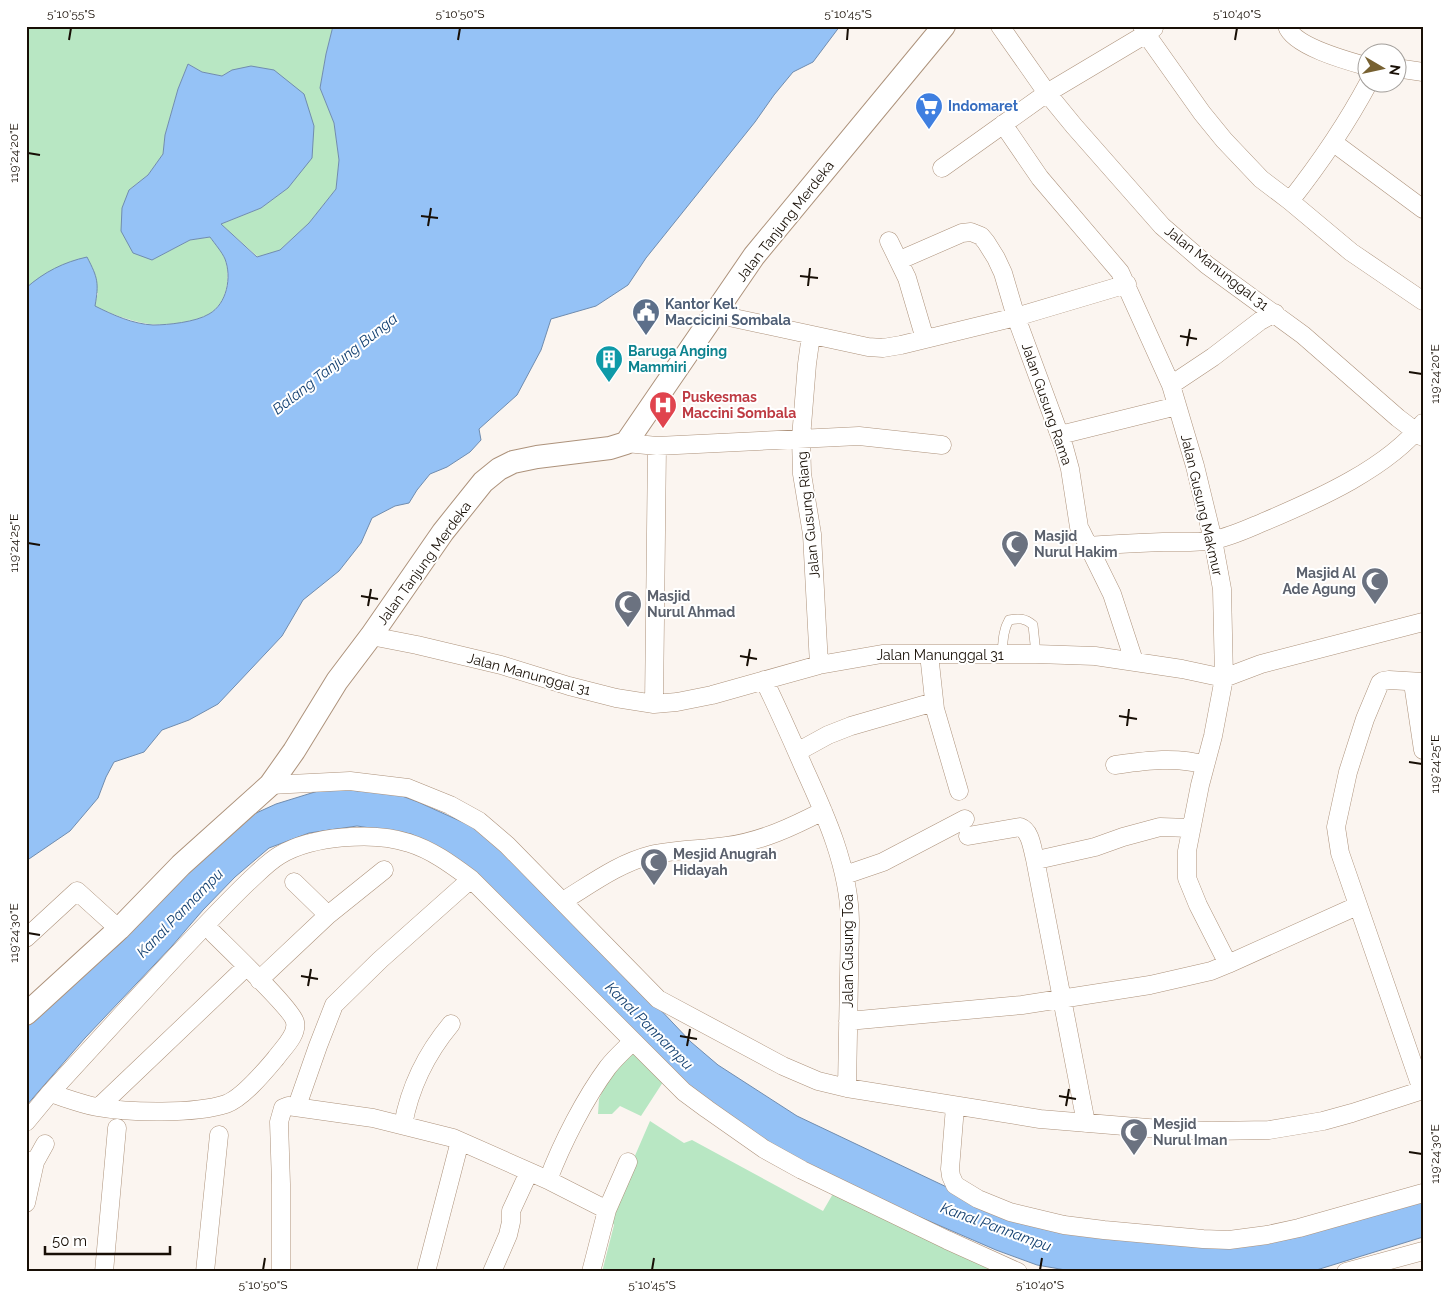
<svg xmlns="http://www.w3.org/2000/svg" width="1449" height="1298" font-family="Raleway,sans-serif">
  <rect width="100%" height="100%" fill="#fbf5f0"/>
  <path fill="#b8e7c3" d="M26 26H333L326 54 320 88 334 123 339 160 336 189 309 223 280 250 258 257 221 224 261 208 288 188 232 70 222 76 202 72 188 64 178 89 165 135 163 154 148 175 129 190 152 260 190 240 210 237C215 244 222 251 225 259 231 277 227 304 209 314 196 322 164 326 149 324 129 321 112 314 94 306L98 293 26 288Z
    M636 1051 665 1079 641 1116 620 1106 612 1114H598L599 1099 609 1077Z
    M650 1121 684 1143 692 1140 823 1211 834 1192 1005 1272H602L614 1225 608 1218Z"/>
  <path fill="#95c2f6" stroke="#708cae" d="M333 26H840L813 62 793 72 774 95 755 122 646 258 628 285 596 306 551 319 541 350 517 395 479 429 481 440 470 452 447 467 430 474 417 490 409 503 395 506 372 518 361 543 339 571 303 600 282 636 218 704 189 720 162 730 144 752 114 762 106 777 98 798 70 831 26 861V288C44 272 64 262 87 257 98 278 99 283 95 306 113 315 133 324 153 325 168 325 196 322 209 314 227 304 232 277 225 259 222 252 215 244 210 237L190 240 152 260 133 253 121 231 122 208 129 190 148 175 163 154 165 135 178 89 188 64 202 72 222 76 232 70 251 66 274 70 304 94 314 126 312 158 288 188 261 208 221 224 257 257 280 250 309 223 336 189 339 160 334 123 320 88 326 54Z
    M346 790 394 793 418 802 480 830 636 984 691 1042 718 1065 797 1116 974 1200 1202 1244 1423 1198V1237L1310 1272H1077L1037 1265 996 1250 825 1176 719 1115 454 856 411 834 357 826 309 833 269 848 235 877 203 910 172 946 85 1038 26 1106V1026L122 942 155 907 175 882 254 814 276 804 318 791Z"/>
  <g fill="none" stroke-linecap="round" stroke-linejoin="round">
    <g stroke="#ad927b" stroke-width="10">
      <path id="service" d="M1002 654C1003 642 1003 630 1009 620 1019 618 1025 618 1033 625L1036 654"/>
    </g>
    <g stroke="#ad927b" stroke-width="19">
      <path id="minor" d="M1000 26 1047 93 1074 126 1162 226 1207 265 1303 335 1398 418 1423 437
        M1142 26 1146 34 1202 113 1224 140 1261 179 1290 201 1351 252 1423 301
        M1287 26C1293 46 1348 61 1366 66
        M1396 68 1423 72
        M1003 124 1040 178 1120 272 1171 385 1195 466 1213 540 1222 589 1224 678 1213 736 1200 785 1187 851V878L1198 905 1228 964
        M1334 143 1423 209
        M942 168 1047 93 1146 34 1154 28
        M1290 201C1320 163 1346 125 1369 82
        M889 241 907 278 925 339
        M900 260 962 233 971 232 981 236 986 242 996 258 1003 273 1016 317 1064 447 1070 469 1079 527 1112 594 1134 661
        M715 314 868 347 883 348 901 345 1016 317 1127 284
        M811 335 807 364 801 438 802 474 812 534 819 665
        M1171 385 1213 357 1260 321 1275 313
        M1060 435 1177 406
        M626 443 657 446 859 436 942 445
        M1088 546C1113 544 1138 543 1163 542 1180 542 1197 543 1213 540 1231 537 1249 528 1266 521 1318 499 1388 468 1423 423
        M371 636 417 645 501 665 569 686 616 698 654 704 677 702 712 695 819 665 882 654H1036L1095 656 1182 669 1224 678 1261 664 1423 622
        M929 654 935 709 959 791
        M764 680C778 709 791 738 804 768 826 816 849 867 850 921L847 1088
        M1413 683 1423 750
        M654 704 657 446
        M797 752 828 735 851 726 934 702
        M1115 765C1144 761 1176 756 1205 765
        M270 785 350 781 408 788 450 805 479 821 507 845 658 999 783 1066 818 1081 847 1088 1040 1119 1160 1129 1211 1131 1269 1130 1323 1121 1352 1113 1423 1090
        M968 836 1020 827C1031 831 1032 848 1035 859L1086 1123
        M1035 859 1037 860 1095 847 1123 837 1160 827 1191 828
        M845 875 883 862 965 819
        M294 882 328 915
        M563 901C591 884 619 863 651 855 676 849 702 850 727 846 762 841 792 827 823 811
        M26 938 77 891 119 929
        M259 980 328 915 384 870
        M848 1021 1022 1005 1150 985 1211 971 1228 964 1357 906
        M1422 1090 1340 853 1336 827 1348 772 1365 719 1380 683 1383 681 1389 680 1423 682
        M50 1093C66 1098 81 1104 97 1107 130 1113 195 1114 226 1104 243 1098 265 1071 276 1058 283 1048 298 1035 295 1022 293 1010 226 946 213 933
        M297 1106 318 1046 334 1005 380 960 471 879
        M99 1107 246 967
        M955 1107 950 1169 951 1176 955 1185 978 1199 1010 1212 1064 1225 1104 1230 1203 1239 1229 1240 1267 1235 1299 1228 1423 1193
        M26 1122 50 1093C93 1046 136 999 179 953 202 929 224 905 248 882 258 873 268 862 280 855 312 836 374 831 409 843 432 850 452 865 471 879L684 1092 707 1109 764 1149 802 1170 947 1240 1018 1272
        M403 1125C410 1086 426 1054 451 1024
        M26 1160 35 1162 26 1203
        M35 1162 45 1144
        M548 1180C562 1143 585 1098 608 1067 615 1058 624 1050 632 1042
        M104 1272 117 1128
        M205 1272 219 1135
        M281 1272V1184L279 1122 283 1108 288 1106 373 1118 453 1138 548 1180 607 1210
        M426 1272 460 1141
        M492 1272 508 1235 511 1222V1211L529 1172
        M591 1272 607 1210 628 1162
        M1346 1272 1423 1251"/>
    </g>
    <g stroke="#ad927b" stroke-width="24">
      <path id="tertiary" d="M26 1014 119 929 181 865 270 785 294 751 337 681 371 636 443 532 483 482 499 469 513 462 537 457 610 448 626 443 754 256 944 26"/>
    </g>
    <use href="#service" stroke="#fff" stroke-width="9"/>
    <use href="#minor" stroke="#fff" stroke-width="18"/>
    <use href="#tertiary" stroke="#fff" stroke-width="22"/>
  </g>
  <path fill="none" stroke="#180f06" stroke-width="2" d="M69 40 71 28M458 40 460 28M847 40 848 28M1235 40 1237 28M28 153 40 155M421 216 438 218M428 226 431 208M800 276 818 278M808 286 810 268M1180 336 1197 339M1187 346 1190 329M1409 372 1422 374M28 543 40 545M361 596 378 599M368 606 371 589M740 656 757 659M747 666 750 649M1119 716 1137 719M1127 726 1129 709M1409 762 1422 764M28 933 40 935M301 976 318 979M308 986 311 969M680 1036 697 1039M687 1046 690 1029M1059 1096 1076 1099M1066 1106 1069 1089M1409 1152 1422 1154M263 1270 265 1258M652 1270 654 1258M1040 1270 1042 1258"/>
  <defs>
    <g id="supermarket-pin" transform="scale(1.4375)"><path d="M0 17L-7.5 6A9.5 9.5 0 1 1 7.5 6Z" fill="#3f7fe0" stroke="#fff"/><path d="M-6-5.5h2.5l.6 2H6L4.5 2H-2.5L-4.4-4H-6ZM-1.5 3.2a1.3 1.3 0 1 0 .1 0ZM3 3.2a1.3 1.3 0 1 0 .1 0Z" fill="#fff"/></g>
    <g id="civic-pin" transform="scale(1.4375)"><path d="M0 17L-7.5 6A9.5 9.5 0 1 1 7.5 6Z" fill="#5c6f8a" stroke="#fff"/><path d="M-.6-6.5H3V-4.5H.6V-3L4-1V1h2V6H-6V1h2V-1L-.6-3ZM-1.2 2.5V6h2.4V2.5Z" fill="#fff"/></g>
    <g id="building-pin" transform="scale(1.4375)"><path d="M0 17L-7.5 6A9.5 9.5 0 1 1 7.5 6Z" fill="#0f9aa8" stroke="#fff"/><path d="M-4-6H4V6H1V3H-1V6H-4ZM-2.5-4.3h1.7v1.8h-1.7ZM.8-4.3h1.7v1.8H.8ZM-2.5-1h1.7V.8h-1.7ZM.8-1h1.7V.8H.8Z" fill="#fff"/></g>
    <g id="hospital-pin" transform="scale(1.4375)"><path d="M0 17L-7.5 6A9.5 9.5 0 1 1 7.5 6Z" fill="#e0444e" stroke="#fff"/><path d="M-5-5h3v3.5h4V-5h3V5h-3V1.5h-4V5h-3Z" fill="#fff"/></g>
    <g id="mosque-pin" transform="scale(1.4375)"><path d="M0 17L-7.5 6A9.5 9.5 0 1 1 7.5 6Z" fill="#6b7280" stroke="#fff"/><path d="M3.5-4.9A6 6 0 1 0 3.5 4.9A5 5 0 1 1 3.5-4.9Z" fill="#fff"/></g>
  </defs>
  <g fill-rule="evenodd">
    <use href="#supermarket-pin" x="929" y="106"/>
    <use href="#civic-pin" x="646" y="312"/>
    <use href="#building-pin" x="609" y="359"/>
    <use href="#hospital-pin" x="663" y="405"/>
    <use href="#mosque-pin" x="1015" y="544"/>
    <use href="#mosque-pin" x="1375" y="581"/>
    <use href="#mosque-pin" x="628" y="604"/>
    <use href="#mosque-pin" x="654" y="862"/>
    <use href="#mosque-pin" x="1134" y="1132"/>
  </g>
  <g text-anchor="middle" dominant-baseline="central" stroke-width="4" stroke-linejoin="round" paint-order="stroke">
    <g font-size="14" font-weight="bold" fill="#366cbe" stroke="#fff" text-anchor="start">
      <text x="948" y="106">Indomaret</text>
    </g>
    <g font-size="14" fill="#180f06" stroke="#fff">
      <text transform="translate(785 221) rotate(-52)">Jalan Tanjung Merdeka</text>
      <text transform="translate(1217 268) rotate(38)">Jalan Manunggal 31</text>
      <text transform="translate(1047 404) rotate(71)">Jalan Gusung Rama</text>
      <text transform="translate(1202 505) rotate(77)">Jalan Gusung Makmur</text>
      <text transform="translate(808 515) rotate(-96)">Jalan Gusung Riang</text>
      <text transform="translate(424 563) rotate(-54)">Jalan Tanjung Merdeka</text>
      <text x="940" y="655">Jalan Manunggal 31</text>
      <text transform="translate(529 674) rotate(15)">Jalan Manunggal 31</text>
      <text transform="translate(848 951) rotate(-90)">Jalan Gusung Toa</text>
    </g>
    <g font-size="14" font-weight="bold" fill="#4e5e75" stroke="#fff" text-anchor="start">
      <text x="665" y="304">Kantor Kel.<tspan x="665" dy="16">Maccicini Sombala</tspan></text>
    </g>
    <g font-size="14" font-weight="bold" fill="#0d838f" stroke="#fff" text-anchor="start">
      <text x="628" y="351">Baruga Anging<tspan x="628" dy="16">Mammiri</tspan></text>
    </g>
    <g font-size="14" font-weight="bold" fill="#be3a42" stroke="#fff" text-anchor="start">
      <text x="682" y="397">Puskesmas<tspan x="682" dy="16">Maccini Sombala</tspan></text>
    </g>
    <g font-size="14" font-weight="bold" fill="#5b616d" stroke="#fff" text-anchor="start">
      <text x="1034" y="536">Masjid<tspan x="1034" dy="16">Nurul Hakim</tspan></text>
      <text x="1356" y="573" text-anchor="end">Masjid Al<tspan x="1356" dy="16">Ade Agung</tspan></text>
      <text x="647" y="596">Masjid<tspan x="647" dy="16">Nurul Ahmad</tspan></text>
      <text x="673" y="854">Mesjid Anugrah<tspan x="673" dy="16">Hidayah</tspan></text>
      <text x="1153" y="1124">Mesjid<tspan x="1153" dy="16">Nurul Iman</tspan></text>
    </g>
    <g font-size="15" font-style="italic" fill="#154272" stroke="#fff">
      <text transform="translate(335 364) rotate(-38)">Balang Tanjung Bunga</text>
      <text transform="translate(180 913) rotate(-46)">Kanal Pannampu</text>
      <text transform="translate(649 1026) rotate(45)">Kanal Pannampu</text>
      <text transform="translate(996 1227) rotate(20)">Kanal Pannampu</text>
    </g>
  </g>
  <rect width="1449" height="1298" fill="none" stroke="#ffffff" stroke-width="55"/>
  <g transform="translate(1382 68) rotate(99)"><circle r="24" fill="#ffffff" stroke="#a39f9b"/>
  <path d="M0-4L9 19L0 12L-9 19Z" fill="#776131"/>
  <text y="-8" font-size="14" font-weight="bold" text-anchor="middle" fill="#180f06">N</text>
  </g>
  <path d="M45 1246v8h125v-8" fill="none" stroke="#180f06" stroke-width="2.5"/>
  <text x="52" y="1246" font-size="15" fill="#180f06" stroke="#ffffff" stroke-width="4" paint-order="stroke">50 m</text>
  <rect x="28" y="28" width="1394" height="1242" fill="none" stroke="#180f06" stroke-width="2"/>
  <g font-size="12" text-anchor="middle" fill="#180f06">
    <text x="71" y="18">5°10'55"S</text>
    <text x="460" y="18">5°10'50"S</text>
    <text x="848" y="18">5°10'45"S</text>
    <text x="1237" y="18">5°10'40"S</text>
    <text transform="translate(14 153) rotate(-90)" y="4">119°24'20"E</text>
    <text transform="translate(1435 374) rotate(-90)" y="4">119°24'20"E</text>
    <text transform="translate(14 543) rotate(-90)" y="4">119°24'25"E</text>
    <text transform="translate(1435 764) rotate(-90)" y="4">119°24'25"E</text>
    <text transform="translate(14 933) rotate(-90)" y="4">119°24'30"E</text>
    <text transform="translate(1435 1154) rotate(-90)" y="4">119°24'30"E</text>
    <text x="263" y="1289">5°10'50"S</text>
    <text x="652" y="1289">5°10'45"S</text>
    <text x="1040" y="1289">5°10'40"S</text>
  </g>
</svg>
